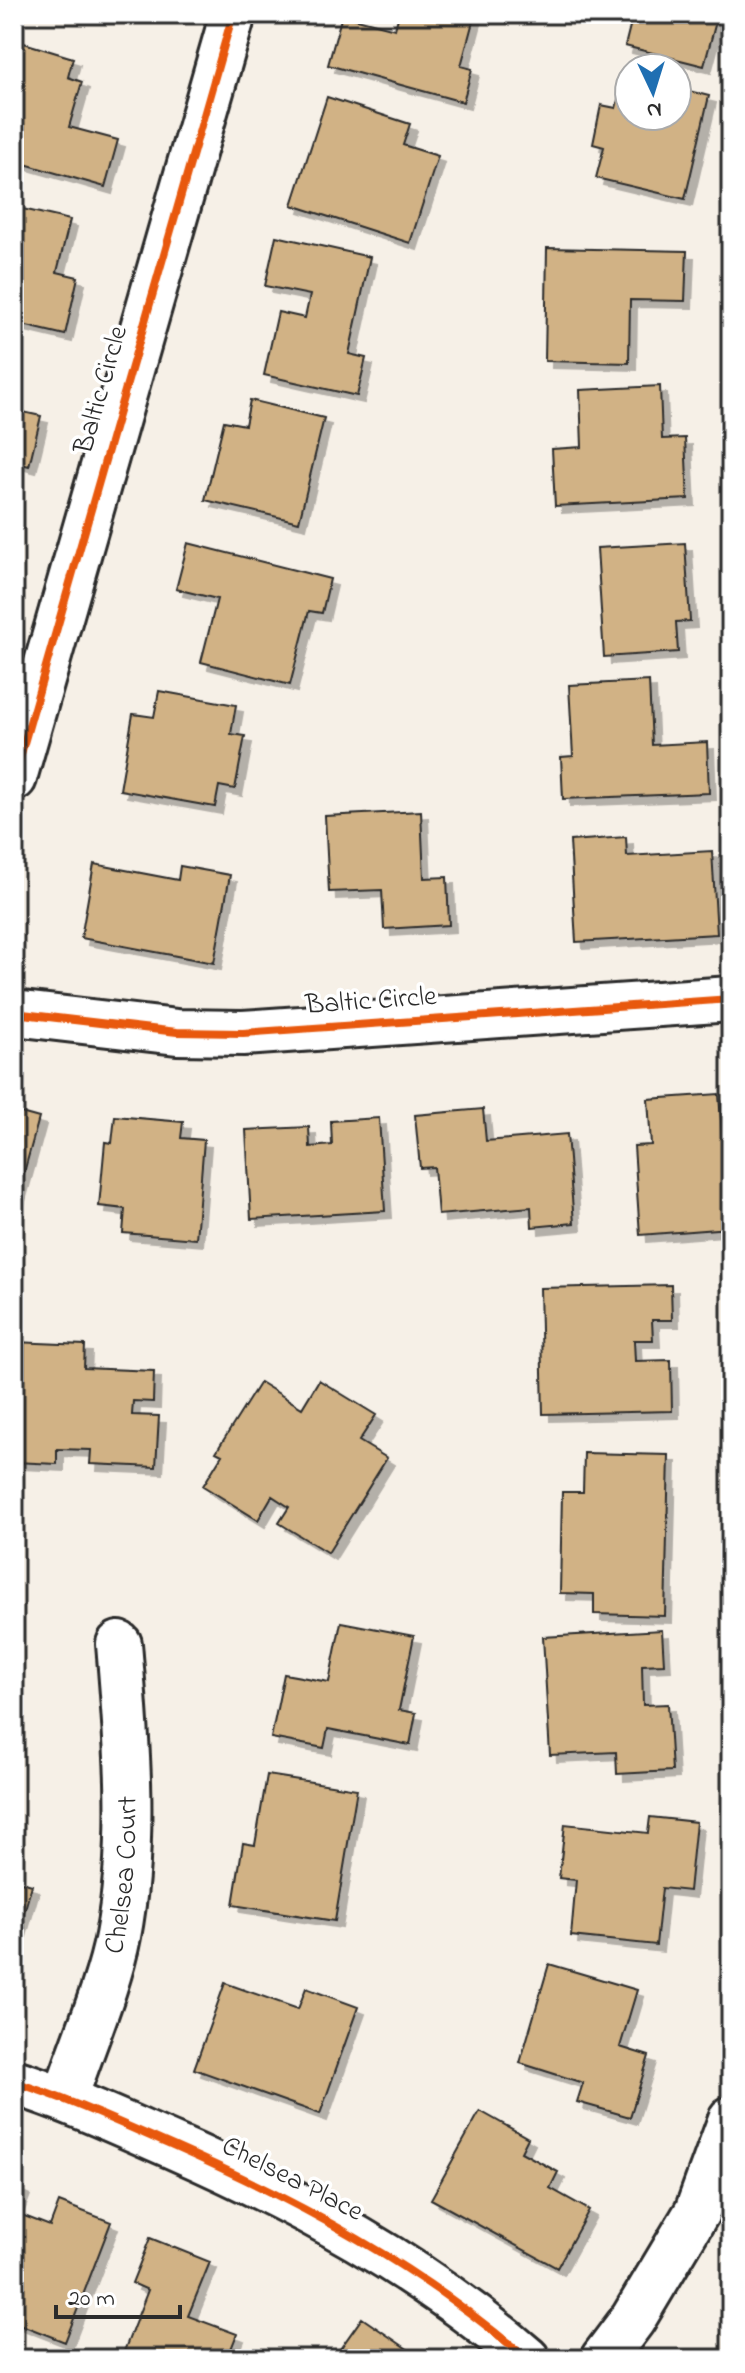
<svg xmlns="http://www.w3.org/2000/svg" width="745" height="2373" font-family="'Indie Flower',sans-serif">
  <defs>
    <filter id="shadow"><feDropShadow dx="7" dy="7" stdDeviation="0" flood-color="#0004"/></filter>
  </defs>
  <rect width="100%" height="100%" fill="#f6f0e7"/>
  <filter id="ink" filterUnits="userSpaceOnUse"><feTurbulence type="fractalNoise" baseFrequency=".0125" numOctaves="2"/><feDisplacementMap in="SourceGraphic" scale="16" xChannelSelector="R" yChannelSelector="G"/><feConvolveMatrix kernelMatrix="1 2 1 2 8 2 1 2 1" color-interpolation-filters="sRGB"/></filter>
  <g filter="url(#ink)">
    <path fill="#d1b285" stroke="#2b2b2b" stroke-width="2" filter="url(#shadow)" d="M399 14H475L461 66 472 69 463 102 328 65 342 15 395 29Z
      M633 14H718L704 66 625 46Z
      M14 40 73 58 68 77 82 82 69 127 118 140 105 187 14 161Z
      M624 76 629 77V116H677V88L709 96 685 199 596 178 604 147 593 144 601 105 616 108Z
      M327 97 410 124 403 145 438 156 410 243 292 205Z
      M14 207 70 220 57 272 78 277 65 335 14 323Z
      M276 236 370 257 349 354 366 358 357 396 264 375 278 312 305 318 310 295 265 286Z
      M547 248 687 251 685 301 630 300 629 363 545 361Z
      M660 386 662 439 685 438 688 499 555 506 552 449 582 447 580 390Z
      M250 400 324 418 299 522 205 500 224 421 245 425Z
      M14 410 41 416 29 466 14 462Z
      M188 543 330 579 322 613 309 611 290 685 201 662 217 599 176 589Z
      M685 543 690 621 676 622 678 652 604 657 597 548Z
      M649 681 652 745 707 742 709 793 563 799 561 757 573 756 569 685Z
      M159 691 236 705 231 734 245 736 235 789 219 786 215 807 120 790 133 714 154 717Z
      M421 811 424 878 447 877 449 925 384 929 382 890 329 892 325 816Z
      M626 837 627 856 712 851 717 934 576 942 570 841Z
      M94 864 178 880 180 866 230 875 214 963 81 938Z
      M719 1094 729 1228 640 1235 634 1146 651 1145 648 1099Z
      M483 1109 486 1141 567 1134 574 1223 532 1227 531 1207 438 1215 434 1167 420 1168 415 1115Z
      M14 1111 39 1118 14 1209Z
      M115 1116 183 1122 181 1138 204 1140 196 1239 123 1233 125 1209 99 1206 105 1142 112 1143Z
      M379 1118 385 1211 251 1219 246 1130 309 1127 310 1147 332 1145 331 1121Z
      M671 1285 672 1320H652L653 1340H634L635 1361 671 1360 672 1411 543 1414 540 1288Z
      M14 1342 85 1345 84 1368 154 1371 153 1402 133 1401 132 1415 159 1416 156 1467 90 1464 91 1450 57 1449V1464L14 1462Z
      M319 1380 376 1415 359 1441 387 1458 328 1553 279 1523 289 1507 272 1496 258 1520 203 1486 222 1455 216 1452 260 1382 302 1408Z
      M584 1453 669 1455 665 1616 594 1614V1594L560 1593 562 1492H583Z
      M341 1622 414 1636 399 1710 416 1713 410 1745 328 1729 324 1748 271 1738 284 1674 329 1682Z
      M662 1630 664 1664 642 1665 643 1705 668 1704 672 1771 617 1774 616 1752 550 1755 543 1637Z
      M267 1775 357 1789 335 1921 233 1905 243 1843 255 1845Z
      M650 1817 696 1822 689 1891 662 1888 656 1945 571 1936 576 1880 559 1878 565 1824 648 1833Z
      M14 1880 32 1885 14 1947Z
      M549 1964 637 1990 620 2047 649 2056 630 2117 577 2102 583 2083 520 2063Z
      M225 1983 298 2009 306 1988 358 2007 320 2114 194 2069Z
      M480 2111 528 2138 521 2152 558 2172 550 2188 589 2210 557 2268 431 2199Z
      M14 2184 23 2188 14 2212Z
      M59 2202 111 2222 65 2342 14 2322V2212L50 2226Z
      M150 2238 210 2262 188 2316 237 2334 227 2359H121L148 2290 132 2283Z
      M362 2318 422 2359H333Z"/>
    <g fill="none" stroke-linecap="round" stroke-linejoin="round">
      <g stroke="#2b2b2b" stroke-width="50">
        <g id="street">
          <path d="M14 778 233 14"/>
          <path d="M14 1013 177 1032 243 1033 731 999"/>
          <path d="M14 2082C69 2099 120 2123 173 2146 300 2202 421 2267 527 2359"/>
          <path id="s1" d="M65 2098C81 2049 109 1985 118 1936 136 1841 127 1740 119 1644"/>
          <path d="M603 2359 633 2319 697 2212 731 2119"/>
        </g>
      </g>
      <use href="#street" stroke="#fff" stroke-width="44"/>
      <g stroke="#fff" stroke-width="13">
        <path id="cycleway" d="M14 778 233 14
          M14 1013 177 1032 243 1033 731 999
          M14 2082C69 2099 120 2123 173 2146 300 2202 421 2267 527 2359"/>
      </g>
      <use href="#cycleway" stroke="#e8590c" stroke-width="8"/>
    </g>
  </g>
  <g text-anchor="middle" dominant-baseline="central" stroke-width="7" stroke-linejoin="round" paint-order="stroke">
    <g font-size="28" fill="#2b2b2b" stroke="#fff">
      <text transform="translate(102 390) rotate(-74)">Baltic Circle</text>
      <text transform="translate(371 1002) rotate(-4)">Baltic Circle</text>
      <text stroke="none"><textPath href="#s1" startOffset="232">Chelsea Court</textPath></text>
      <text transform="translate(292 2180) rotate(27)">Chelsea Place</text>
    </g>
  </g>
  <rect width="745" height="2373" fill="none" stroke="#fff" stroke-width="48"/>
  <rect x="24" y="24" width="697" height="2325" fill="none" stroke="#2b2b2b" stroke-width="3" filter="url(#ink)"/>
  <g transform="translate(653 92) rotate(176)"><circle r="38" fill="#ffffff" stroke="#aaaaaa" stroke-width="2"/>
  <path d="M0-6L14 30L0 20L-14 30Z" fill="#1f6fb2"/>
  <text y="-12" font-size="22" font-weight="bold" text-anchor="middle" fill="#2b2b2b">N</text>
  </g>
  <path d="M56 2305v12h124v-12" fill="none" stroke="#2b2b2b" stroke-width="4"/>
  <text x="68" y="2305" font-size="24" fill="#2b2b2b" stroke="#ffffff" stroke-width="6" paint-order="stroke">20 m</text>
</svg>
